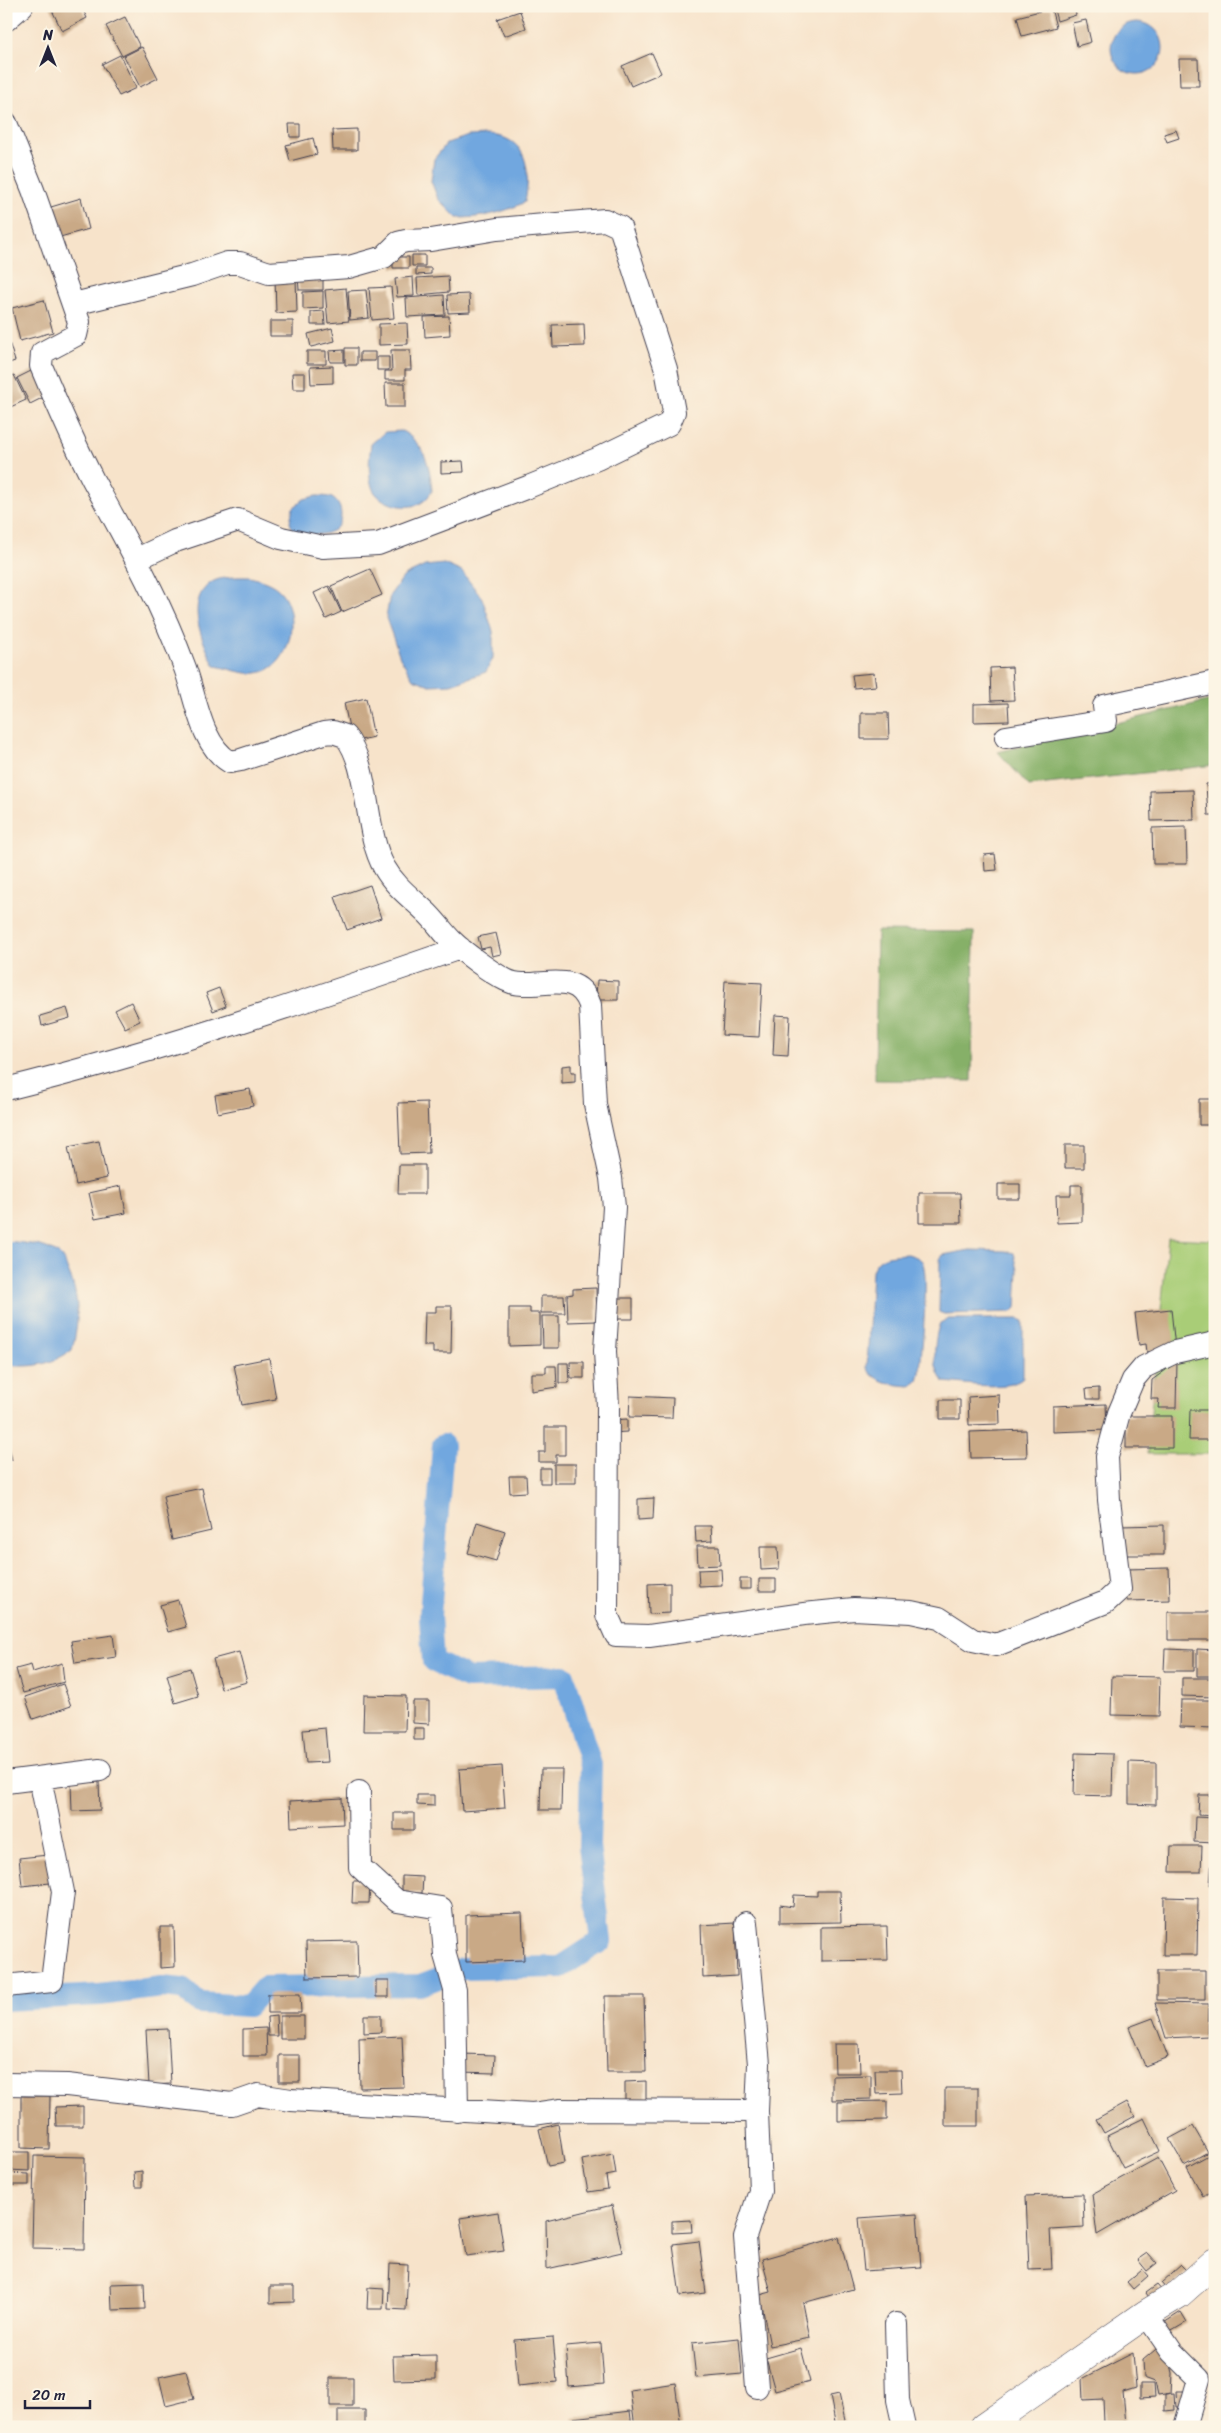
<svg xmlns="http://www.w3.org/2000/svg" width="1221" height="2433" font-family="Sriracha,sans-serif">
  <rect width="100%" height="100%" fill="#fcf5e5"/>
  <filter id="ink" filterUnits="userSpaceOnUse"><feTurbulence type="fractalNoise" baseFrequency=".02" numOctaves="2"/><feDisplacementMap in="SourceGraphic" scale="10" xChannelSelector="R" yChannelSelector="G"/><feConvolveMatrix kernelMatrix="1 2 1 2 8 2 1 2 1" color-interpolation-filters="sRGB"/></filter>
  <filter id="wash" filterUnits="userSpaceOnUse"><feTurbulence type="fractalNoise" baseFrequency=".0096" numOctaves="4" result="noise"/><feDisplacementMap in="SourceGraphic" scale="20" xChannelSelector="R" yChannelSelector="G"/><feGaussianBlur stdDeviation="1.12" result="paint"/><feColorMatrix in="noise" values="0 0 0 0 0 0 0 0 0 0 0 0 0 0 0 0 0 1.4 0 .05"/><feComposite in="paint" operator="in"/></filter>
  <g filter="url(#wash)">
    <rect width="100%" height="100%" fill="#f7e3ca"/>
    <path fill="#a9cd77" stroke="#667859" d="M1168 1238 1215 1240V1454H1147Z"/>
    <path fill="#86b068" stroke="#546952" d="M1215 699V765L1029 786 998 752Z
      M877 931 974 932 972 1081 875 1080Z"/>
    <path fill="#71a7df" stroke="#4a648d" d="M1111 48a26 26 0 1 1 52 0a26 26 0 1 1-52 0Z
      M468 136C477 136 487 134 496 136 530 141 530 175 525 202 503 213 482 218 457 218L438 199 431 181 434 159 447 143Z
      M402 431C425 444 430 465 432 491 430 493 428 498 425 500 411 513 378 505 372 487 368 474 369 458 371 444L385 432Z
      M316 496C320 496 328 496 332 498 344 505 344 525 332 531 320 537 305 534 293 532L290 522 293 508 304 499Z
      M444 564 462 572 482 598 493 631V658L486 672 451 684 430 685 413 679 400 657 386 618 390 595 404 576 425 566Z
      M250 577C261 580 273 583 281 592 300 614 292 669 257 673 244 675 228 668 215 666 203 644 183 600 212 582 222 576 240 577 250 577Z
      M6 1241C23 1243 49 1244 62 1257 65 1260 66 1267 68 1271 80 1297 79 1323 72 1350 51 1365 32 1368 6 1365Z
      M970 1250 1005 1251 1014 1253 1018 1270 1016 1308 1012 1312 944 1314 939 1312 940 1259 943 1255Z
      M908 1254C913 1256 919 1257 922 1261 930 1275 921 1353 920 1373L918 1380 911 1386C895 1385 875 1383 867 1368L872 1271C878 1254 892 1255 908 1254Z
      M948 1319H1020L1023 1321V1378C1009 1392 962 1383 944 1382 931 1369 934 1338 940 1323Z"/>
    <g fill="none" stroke-linecap="round" stroke-linejoin="round">
      <path stroke="#71a7df" stroke-width="22" d="M6 2000 100 1995 161 1987 182 1989 200 2003 248 2006 265 1987 420 1985 463 1969 561 1967 601 1941 589 1846 591 1765 564 1676 468 1678 433 1661 430 1616 443 1445"/>
    </g>
    <g id="blocks">
      <path fill="#c9a986" d="M50 6H81L87 18 62 31Z
        M1053 6H1074L1076 15 1057 21Z
        M1051 8 1056 27 1022 36 1017 17Z
        M520 11 526 28 504 36 497 19Z
        M125 17 140 47 122 56 106 26Z
        M1086 20 1091 42 1077 46 1072 23Z
        M142 47 158 78 140 87 124 56Z
        M652 53 661 73 631 86 622 66Z
        M120 55 136 88 119 96 102 64Z
        M1179 59H1198L1199 86H1180Z
        M289 124H300V137H290Z
        M357 129V150H333L332 130Z
        M1176 130 1179 138 1167 142 1164 134Z
        M313 138 317 154 290 161 286 145Z
        M81 198 89 229 60 237 51 207Z
        M412 255H425V266H412Z
        M393 257H409V268H393Z
        M416 268H431V274L416 275Z
        M323 275V290H299L298 276Z
        M448 276 449 292 418 295 417 278Z
        M413 277 414 296 397 297 395 279Z
        M275 278H296L297 312 276 313Z
        M391 287 394 318 372 320 369 288Z
        M346 288 349 321 328 323 325 290Z
        M366 290 369 318 350 320 348 291Z
        M323 291V308L303 309V292Z
        M469 294 470 312 448 313 447 295Z
        M444 295 445 315 407 317 406 298Z
        M44 300 53 332 20 341 12 308Z
        M324 311 325 325H311V312Z
        M449 316 450 335 425 337 424 317Z
        M270 321H293V336H270Z
        M407 323 408 344 379 345V324Z
        M584 324 585 346 553 347 552 325Z
        M332 328 335 341 311 347 308 334Z
        M6 339H8L15 361 6 364Z
        M345 348H357V365H345Z
        M344 350V362H330L329 351Z
        M391 350H410L411 370H405V380H385V371H392Z
        M307 351H326V364H307Z
        M360 352H375V361H360Z
        M377 357H389V370H377Z
        M333 366V383L311 384 310 367Z
        M35 369 48 395 30 404 17 378Z
        M292 373H305V389H293Z
        M14 375 26 400 6 409V379Z
        M385 383H405V407H386Z
        M463 461 464 472 441 473V462Z
        M370 569 382 595 342 612 331 586Z
        M329 586 341 612 326 619 314 593Z
        M1012 667 1014 700 991 701 990 668Z
        M874 673 876 686 854 688 852 675Z
        M366 698 374 737 352 742 344 703Z
        M1008 703 1009 721 974 722V704Z
        M861 713H888L889 739H861Z
        M1215 783V815H1208L1206 784Z
        M1193 790 1194 820 1151 821 1150 791Z
        M1186 827 1187 864H1153L1152 828Z
        M995 854 997 870 985 871 984 855Z
        M370 885 381 918 347 930 335 897Z
        M496 933 501 954 492 956 490 947 481 949 478 937Z
        M597 980 618 981V1000H596Z
        M725 981 762 983 759 1037 722 1035Z
        M219 988 226 1006 213 1011 206 993Z
        M131 1002 140 1021 125 1028 115 1010Z
        M67 1008 70 1018 42 1026 40 1016Z
        M775 1015 790 1016 788 1056 773 1055Z
        M571 1065V1072H575V1082L562 1083V1066Z
        M250 1089 253 1106 218 1113 215 1095Z
        M1199 1099H1215V1125H1199Z
        M427 1102 429 1153 400 1154 398 1103Z
        M99 1141 107 1178 76 1185 68 1147Z
        M1065 1145H1084V1168H1065Z
        M399 1165H425V1194H398Z
        M998 1184H1020V1199H998Z
        M1071 1185H1082V1222L1057 1223 1056 1195H1071Z
        M121 1186 126 1213 95 1219 89 1193Z
        M919 1193H960L961 1223H919Z
        M596 1288 597 1321 568 1322 567 1295 573 1294V1289Z
        M541 1296H564L565 1313H541Z
        M612 1298H633V1319H612Z
        M436 1306H452L451 1353H433V1346H424L425 1312H436Z
        M509 1308H530V1313H540V1345L509 1346Z
        M1171 1309 1175 1348 1147 1352 1146 1344 1139 1345 1135 1313Z
        M542 1316H559V1348H543Z
        M269 1358 276 1399 242 1405 234 1365Z
        M570 1362H584V1378H571Z
        M1177 1362 1176 1408H1158L1159 1399H1151L1152 1380Z
        M559 1363H568L569 1383H559Z
        M546 1366H556L557 1387 531 1391V1373H546Z
        M1099 1388V1399H1087L1086 1389Z
        M999 1395 1000 1424 969 1425 968 1397Z
        M630 1396 673 1398 672 1418 629 1417Z
        M940 1400H960V1419H940Z
        M1106 1404 1107 1430 1053 1432V1406Z
        M1190 1410H1215V1440H1189Z
        M1126 1416H1172V1448H1126Z
        M627 1419V1432L610 1433V1420Z
        M545 1427H565V1455H556V1462H539V1452H545Z
        M1026 1430 1027 1457 971 1458 970 1432Z
        M6 1436 12 1460 6 1461Z
        M554 1464H576V1483H554Z
        M540 1468H550V1483H540Z
        M509 1476H526L527 1492 510 1493Z
        M202 1488 211 1531 172 1540 163 1496Z
        M654 1498 653 1519 638 1520V1499Z
        M477 1522 505 1531 496 1561 468 1553Z
        M1164 1525V1555H1121L1120 1526Z
        M695 1526H711L712 1541 696 1542Z
        M697 1546H719L720 1565 698 1566Z
        M760 1547H778L779 1569 761 1570Z
        M1169 1568 1170 1600 1127 1601 1126 1569Z
        M721 1569 722 1585 699 1586 698 1570Z
        M740 1579H751V1589H740Z
        M759 1579H776V1591H759Z
        M670 1583V1613L649 1614 648 1584Z
        M178 1600 186 1627 168 1632 160 1605Z
        M1168 1612H1213V1640H1168Z
        M113 1635 116 1657 75 1663 71 1641Z
        M1165 1649 1194 1650V1671H1164Z
        M1197 1649 1215 1650V1676H1197Z
        M239 1652 247 1682 221 1689 213 1659Z
        M62 1663 64 1682 23 1693 16 1669 31 1665 33 1672Z
        M190 1668 198 1696 175 1703 167 1675Z
        M1112 1676 1160 1677 1159 1716 1111 1715Z
        M1182 1678H1214L1213 1697 1182 1696Z
        M63 1684 71 1706 33 1719 25 1697Z
        M364 1695 406 1696 405 1731H363Z
        M1181 1700H1215V1728L1180 1727Z
        M413 1701H429V1724L413 1723Z
        M325 1728 328 1762 306 1763 303 1730Z
        M414 1728H424V1740H414Z
        M1075 1753 1113 1754 1112 1796 1074 1795Z
        M1129 1762 1156 1763V1805L1129 1804Z
        M502 1766 505 1808 462 1811 459 1769Z
        M541 1769H562L561 1810H540Z
        M99 1782 100 1810 72 1811 71 1783Z
        M417 1795H434V1806L417 1805Z
        M1199 1795H1215V1816L1198 1815Z
        M342 1798 343 1824 291 1827 290 1801Z
        M394 1813H414V1830H394Z
        M1195 1817 1215 1818V1843L1194 1842Z
        M1171 1846H1202L1201 1872H1170Z
        M48 1855 50 1883 22 1886 19 1858Z
        M1212 1858H1215V1885H1210Z
        M402 1876 423 1877 422 1893H402Z
        M353 1881H370L369 1903H352Z
        M817 1891H840L841 1922 780 1923V1905L793 1907 794 1895 817 1896Z
        M1164 1897 1198 1898 1197 1955H1163Z
        M522 1913 524 1960 466 1962V1915Z
        M735 1923 737 1976 703 1978 701 1925Z
        M887 1926 888 1960 821 1961V1927Z
        M160 1927H174L175 1967 160 1968Z
        M357 1941 358 1977 307 1978 306 1942Z
        M1157 1971H1205V2000H1157Z
        M376 1980H389V1997H376Z
        M268 1994H300L301 2013H268Z
        M605 1996H644L646 2072H607Z
        M1155 2003 1209 2004 1208 2036 1166 2038Z
        M364 2015H381V2032L364 2033Z
        M276 2016 277 2036H268L267 2017Z
        M280 2016H304V2039H280Z
        M1153 2018 1168 2057 1145 2066 1129 2027Z
        M266 2028 267 2056H243V2029Z
        M168 2029 171 2084 149 2085 146 2030Z
        M402 2036 404 2087 360 2088 359 2038Z
        M834 2044H859L860 2073H835Z
        M461 2054 495 2055 494 2073 461 2072Z
        M279 2055H300V2082H279Z
        M875 2070H901L902 2093 876 2094Z
        M871 2075V2099L832 2100V2076Z
        M646 2081V2105H625V2082Z
        M945 2088H978V2126H945Z
        M21 2096H50L49 2149 21 2148Z
        M887 2101V2120L838 2121V2102Z
        M1127 2102 1135 2116 1104 2133 1096 2119Z
        M83 2106V2126H56L55 2107Z
        M1144 2118 1160 2151 1123 2168 1107 2136Z
        M558 2124 564 2163 548 2166 539 2129Z
        M1193 2126 1208 2152 1184 2165 1169 2139Z
        M8 2152H29V2171L8 2170Z
        M1214 2152 1215 2189 1203 2196 1187 2167Z
        M613 2154 616 2174 606 2176 608 2189 588 2192 582 2160Z
        M34 2156 85 2157 84 2249 32 2248Z
        M1158 2158 1175 2190 1097 2235 1092 2194Z
        M142 2171V2187H135L134 2172Z
        M6 2173 29 2174V2185H6Z
        M1083 2194 1084 2227 1050 2229 1052 2269 1029 2270 1026 2196Z
        M612 2205 622 2252 547 2269 546 2221Z
        M498 2212 504 2251 466 2256 460 2218Z
        M917 2214 921 2267 864 2271 859 2218Z
        M691 2220 692 2232 672 2233V2221Z
        M839 2237 853 2289 803 2303 810 2338 770 2346 760 2295 771 2292 762 2259Z
        M699 2241 706 2293 680 2296 673 2244Z
        M1148 2253 1157 2263 1147 2271 1138 2260Z
        M390 2264 408 2265 406 2310 388 2309Z
        M1181 2265 1188 2272 1167 2290 1161 2283Z
        M1142 2269 1148 2276 1133 2289 1127 2282Z
        M144 2283 145 2309 112 2310 111 2284Z
        M1157 2285 1163 2292 1151 2300 1146 2293Z
        M270 2286H294V2302L270 2303Z
        M368 2288 384 2289 383 2309H367Z
        M1181 2312 1187 2322 1165 2335 1159 2326Z
        M553 2337 557 2382 518 2386 514 2340Z
        M739 2338 742 2374 696 2378 692 2343Z
        M601 2343 604 2384 569 2387 566 2346Z
        M1161 2345 1166 2349 1172 2373 1171 2393 1158 2395 1155 2382 1144 2378 1143 2360Z
        M801 2348 810 2382 775 2391 766 2358Z
        M1133 2353 1136 2388 1123 2392 1126 2424 1104 2423 1103 2399 1083 2400 1082 2379Z
        M436 2355V2379L394 2380 393 2356Z
        M186 2371 194 2399 166 2406 159 2377Z
        M330 2378H353V2406H330Z
        M675 2383 681 2427H635L630 2390Z
        M1140 2384H1154L1155 2397 1140 2398Z
        M1176 2391H1186L1187 2407H1177Z
        M1174 2393 1175 2410 1165 2411V2394Z
        M839 2394 846 2425 836 2427 830 2396Z
        M338 2410H365V2427H338Z
        M630 2411 632 2427H574L573 2418Z"/>
    </g>
  </g>
  <g filter="url(#ink)">
    <use href="#blocks" fill-opacity="0" stroke="#423f50" stroke-width="1"/>
    <g fill="none" stroke-linecap="round" stroke-linejoin="round">
      <g stroke="#423f50" stroke-width="24">
        <path id="minor" d="M6 20 22 6
          M6 123 33 190 79 322 76 335 42 353 41 366C57 404 74 443 93 480 127 542 161 602 185 668 196 698 201 745 230 762L241 760 324 733 333 732 345 736C370 765 364 832 384 867 394 885 410 897 425 911 435 920 442 931 451 940 463 952 490 972 506 980 533 994 576 964 590 1005L595 1104 611 1178 614 1207 605 1351 608 1407 607 1615 616 1635 649 1636 804 1614 854 1609 911 1612 939 1618 973 1640 996 1645 1106 1602 1120 1589 1109 1500 1107 1457 1119 1413 1133 1380 1144 1367 1175 1352 1215 1343
          M74 304 192 275 227 263H240L269 273 349 267 384 257 398 243 406 241 431 240 497 229 605 220 620 227 666 369 674 412 669 424 597 459 528 487 378 544 323 547 281 538 238 520 175 541 137 559
          M1006 737 1106 721 1104 706 1215 682
          M6 1089C160 1051 310 1000 460 948
          M6 1782 100 1770
          M359 1792 360 1867 397 1901 441 1908 445 1955 455 1990 457 2111
          M746 1923 759 2064 757 2111
          M6 1986 52 1981 63 1892 40 1778
          M6 2084 67 2085 232 2104 258 2095 291 2100 533 2114 561 2110 757 2111 760 2191 745 2237 757 2387
          M1146 2314 1172 2352 1199 2379 1185 2427
          M896 2324 898 2400 904 2427"/>
      </g>
      <g stroke="#423f50" stroke-width="29">
        <path id="highway" d="M984 2427 1146 2314 1179 2294 1215 2262"/>
      </g>
      <use href="#minor" stroke="#fff" stroke-width="22"/>
      <use href="#highway" stroke="#fff" stroke-width="28"/>
    </g>
  </g>
  <rect width="1221" height="2433" fill="none" stroke="#fcf5e5" stroke-width="25"/>
  <g transform="translate(48 48)" stroke="#fcf5e5" stroke-width="4" paint-order="stroke">
  <path d="M0-4L9 19L0 12L-9 19Z" fill="#22223b"/>
  <text y="-8" font-size="14" font-weight="bold" text-anchor="middle" fill="#22223b">N</text>
  </g>
  <path d="M25 2400v8h65v-8" fill="none" stroke="#22223b" stroke-width="2.5"/>
  <text x="32" y="2400" font-size="15" fill="#22223b" stroke="#fcf5e5" stroke-width="4" paint-order="stroke">20 m</text>
</svg>
